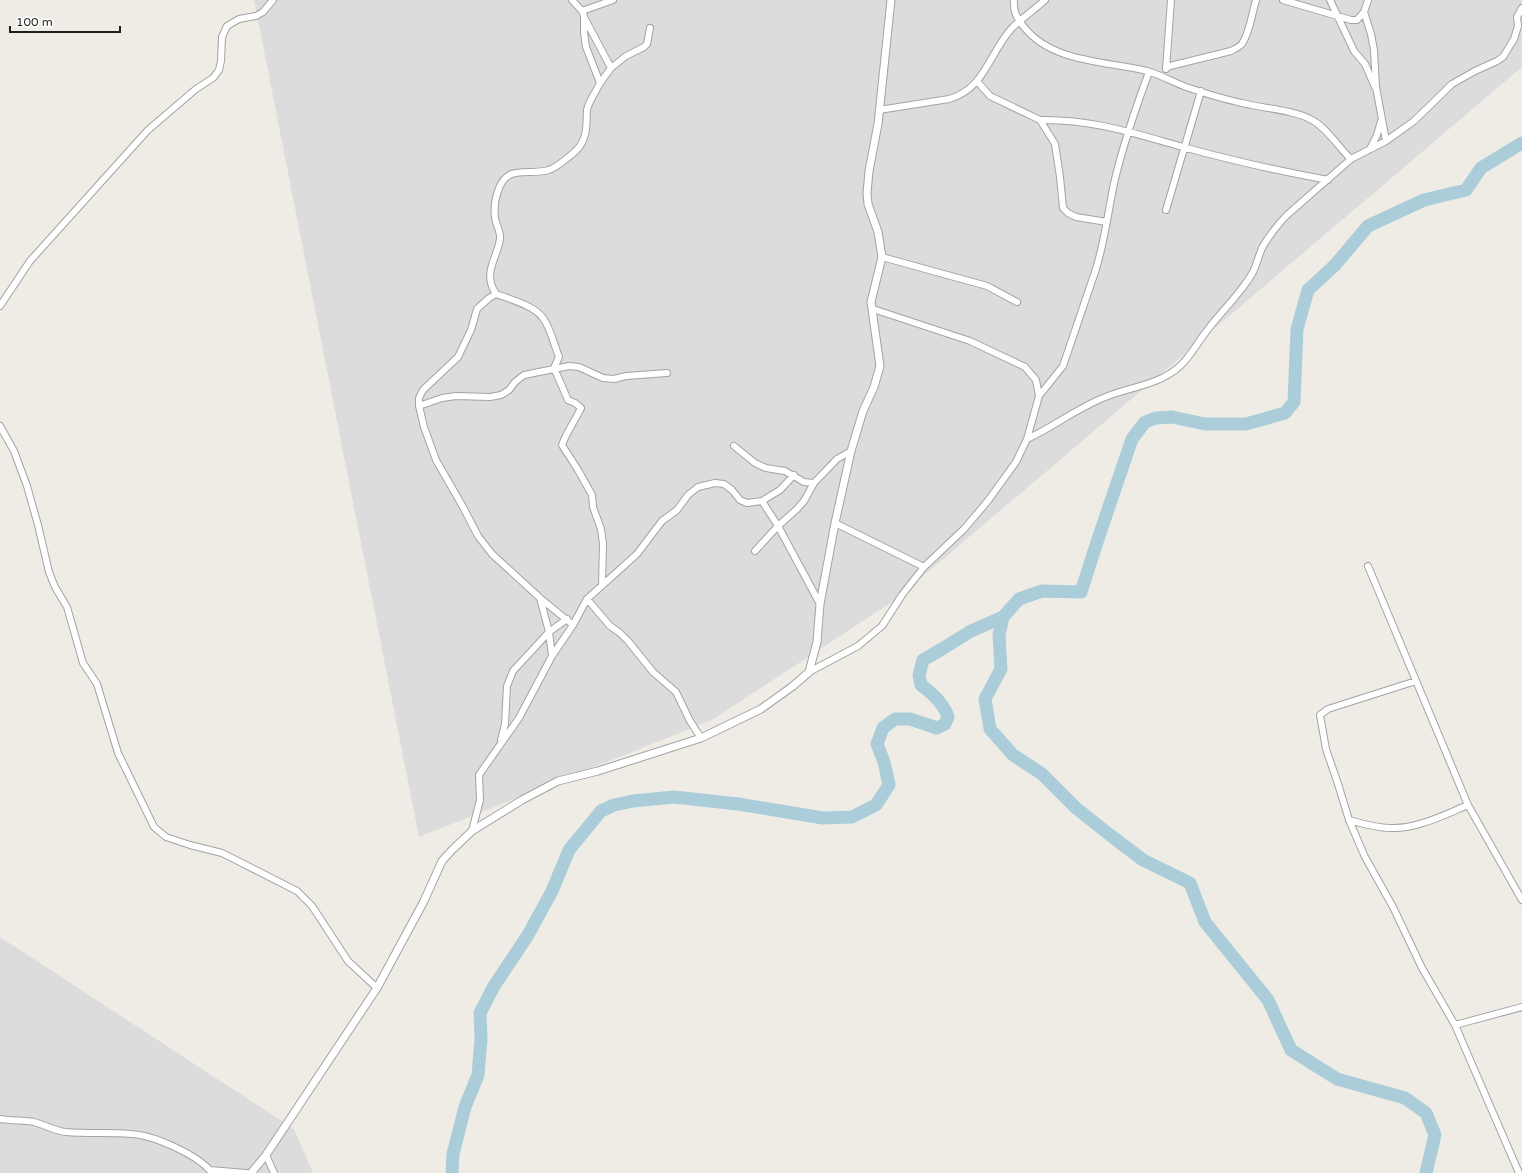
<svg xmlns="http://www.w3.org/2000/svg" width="1522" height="1173" font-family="'Varela Round',sans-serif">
  <rect width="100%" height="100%" fill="#efece6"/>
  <path fill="#dddcdc" d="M254 0H1522V67L895 600 712 720 419 837Z
    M0 937 294 1129 313 1173H0Z"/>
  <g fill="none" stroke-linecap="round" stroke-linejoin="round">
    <path stroke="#aacdd9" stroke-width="13" d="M452 1173 453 1154 465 1107 478 1075 481 1039 480 1013 494 986 528 935 552 891 569 850 601 811 614 805 633 801 674 797 738 804 823 818 852 817 876 805 889 785 884 762 877 744 883 728 895 719H910L937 728 945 724 948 717C944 704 932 693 921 685L919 675 923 660 942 649 971 631 1003 617
      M1426 1173 1435 1135 1426 1113 1405 1098 1337 1079 1291 1050 1268 1000 1205 922 1190 883 1143 860 1110 835 1076 808 1042 774 1013 755 990 729 985 699 1001 669 999 635 1003 617 1019 599 1042 591 1081 592 1098 539 1132 439 1145 422 1156 418 1172 417 1205 424H1246L1285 413 1294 402 1297 329 1308 290 1335 265 1368 226 1424 200 1466 190 1481 168 1522 143"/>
    <g stroke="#a3a3a3" stroke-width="8">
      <path id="minor" d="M572 0 582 11 584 16V32L586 47 600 83C596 92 589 100 587 110 586 123 588 134 580 146 576 152 557 167 549 170 528 176 507 163 498 191 495 199 494 210 495 218 496 225 501 232 500 239 497 259 482 273 496 294L489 298 477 309 471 330 458 357 423 390 419 398V406L424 427 436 460 463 507 478 536 492 554 540 598 573 625
        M1014 0C1013 12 1017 18 1024 27 1052 63 1107 61 1147 71 1161 75 1173 82 1186 87 1204 93 1223 99 1242 103 1265 109 1291 109 1312 120 1327 128 1339 148 1351 159
        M1283 0 1351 20H1357L1364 12
        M1330 0 1354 51 1365 64 1375 87
        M1368 0 1364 12 1371 34 1374 50 1376 87 1386 141
        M582 11 613 0
        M584 17 611 68 600 83
        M1166 67 1231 51C1235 49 1239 47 1242 44 1250 32 1252 13 1256 0
        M611 68 626 56 644 47 647 44 650 28
        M1166 69 1171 0
        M977 81 990 96 1040 120 1055 144 1060 177 1063 208 1068 213 1076 217 1107 222
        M879 110 949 99C985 89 989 53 1012 28 1022 18 1034 10 1045 0
        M1040 120C1092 119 1133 133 1183 147 1230 160 1279 171 1328 180
        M1370 149 1377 135 1381 121
        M1166 210 1201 91
        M882 257 987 286 1017 302
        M496 294C510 299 535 306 543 318 551 329 554 345 559 357L554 368 568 400 575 403 581 408C575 421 567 431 562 445L578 470 592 495 593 507 601 529 603 544 602 585
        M0 306 30 261 148 130 196 89 213 78 219 70 221 61 222 37 227 26 239 19 256 16 263 12 273 0
        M873 309 970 341 1025 367 1036 380 1039 396
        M419 406 442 398 456 396 490 397 501 395 509 390 515 382 524 375 569 366 579 367 603 378 614 379 626 376 667 373
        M0 426 14 451 27 486 38 525 49 572 55 587 67 607 83 663 97 684 118 753 154 827 166 837 190 845 222 853 297 891 312 906 348 961 377 988
        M1027 439C1055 426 1080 406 1108 396 1134 386 1159 385 1180 366 1191 356 1197 343 1206 332 1221 311 1241 294 1253 272 1257 264 1259 254 1263 246 1270 235 1278 224 1287 215L1351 159 1386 141 1414 121 1452 84 1475 71 1497 61 1503 57 1514 39 1518 26 1517 17 1522 8
        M734 446 755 463 766 468 785 471 804 482 814 483 837 459 851 451
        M762 501 778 526 820 604
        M835 523 924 567
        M755 551 778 526 797 509 804 501 814 483
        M1368 566 1468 805 1522 900
        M540 598 549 632 552 656
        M587 599 610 626 620 633 628 641 653 672 676 692 690 721 701 738
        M809 672 858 646 882 626 902 595 924 567 964 529 987 502 1016 462 1027 439 1039 396 1063 366 1095 272C1105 242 1108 210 1115 179 1124 142 1136 107 1149 72
        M1416 681 1328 709 1320 715 1326 749 1338 784 1349 820 1365 857 1393 907 1422 968 1455 1025 1519 1173
        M501 740 505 724 507 686 513 671 549 632 567 619
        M1349 820C1363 824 1377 828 1391 828 1417 829 1444 815 1468 805
        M472 831 480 800 479 775 519 718 552 656 573 625 587 599 637 554 662 521 677 510 688 495 698 487 715 483 724 484 732 490 740 500 747 503 762 501 780 490 794 475
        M1455 1025 1522 1007
        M0 1119C11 1121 23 1120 34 1122 45 1125 55 1131 66 1132 88 1134 109 1132 131 1134 153 1135 199 1155 212 1173
        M266 1155 274 1173
        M210 1170 246 1173"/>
    </g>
    <g stroke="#a3a3a3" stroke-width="9">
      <path id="tertiary" d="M251 1173 266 1155 377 988 424 901 442 861 452 850 472 831 522 800 558 781 598 771 701 738 761 709 793 686 809 672 817 642 820 604 835 523 851 451 863 411 874 387 880 366 871 302 882 257 878 232 868 204 867 193 869 171 878 124 891 0"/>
    </g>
    <use href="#minor" stroke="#fff" stroke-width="6"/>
    <use href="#tertiary" stroke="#fff" stroke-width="7"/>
  </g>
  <path d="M10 26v6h110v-6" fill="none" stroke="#1f1f1f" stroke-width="2"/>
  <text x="16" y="26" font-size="12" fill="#1f1f1f" stroke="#ffffff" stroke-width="3" paint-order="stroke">100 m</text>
</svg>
